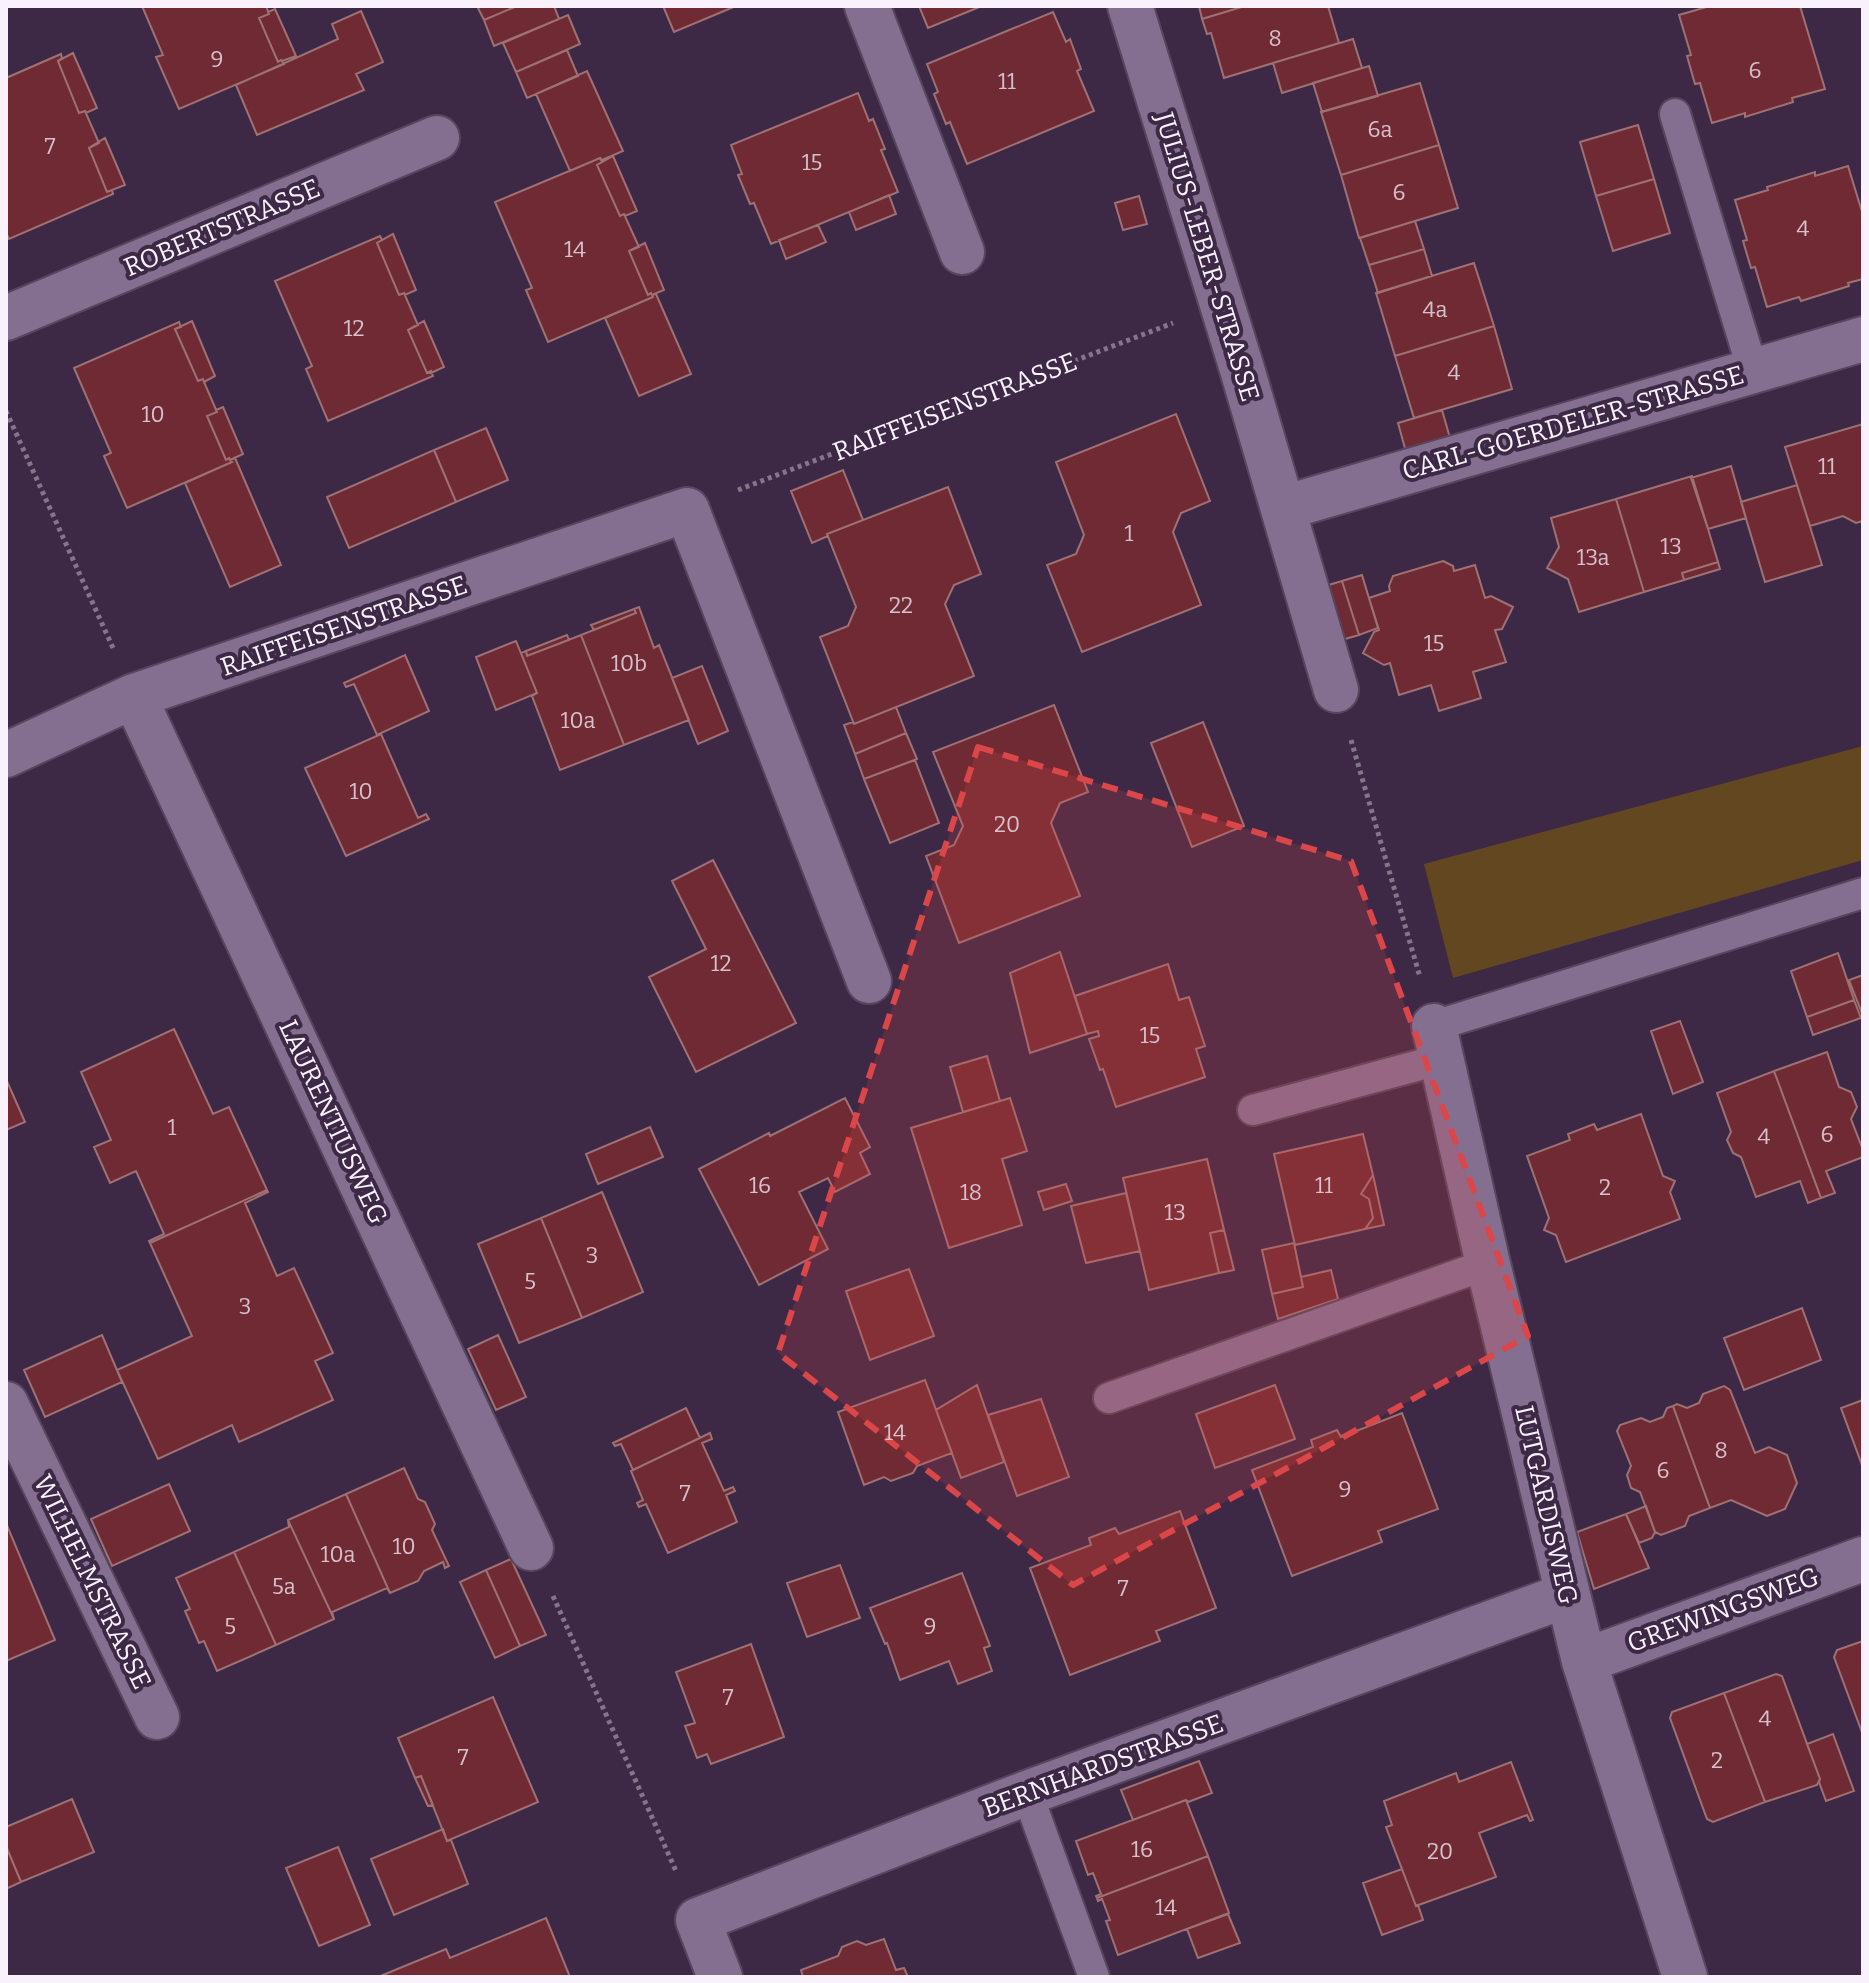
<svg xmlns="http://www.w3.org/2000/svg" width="1869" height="1983" font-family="Bitter,serif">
  <rect width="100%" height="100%" fill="#3d2946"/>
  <path fill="#624720" d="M1863 746V860L1453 978 1424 864Z"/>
  <path fill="#702a34" stroke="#9e7174" stroke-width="2" d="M142 6H266L269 14 259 18 278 62 281 60 284 64 179 109 156 57 163 55Z
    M477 6H517L484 20Z
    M517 6H554L559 19 494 46 484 20Z
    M663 6H736L674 32Z
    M919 6H982L928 28Z
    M1199 6H1245L1202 19Z
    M1245 6H1328L1339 43 1224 78 1211 33 1207 34 1202 19Z
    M1710 6H1800L1825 89 1792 98 1793 102 1745 117V113L1712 123 1700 83 1695 84 1687 56 1691 55 1679 15Z
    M275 9 296 56 282 61 281 60 278 62 259 18 269 14 268 12Z
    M361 11 383 62 356 74 364 90 257 135 236 85 338 39 332 24Z
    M1053 12 1066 42 1070 39 1081 69 1077 71 1094 111 967 164 950 122 946 124 934 94 938 92 927 64Z
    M568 15 580 44 516 72 503 43Z
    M1353 39 1362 68 1282 93 1273 63Z
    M567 50 578 76 527 98 516 72Z
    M73 53 97 108 86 113 85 111 79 113 58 61Z
    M61 54 62 58 58 61 79 113 85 111 99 143 89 148 107 192 112 190 113 194 9 239 6 233V78Z
    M1369 66 1378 96 1322 112 1313 83Z
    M587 71 623 151 602 160 600 158 570 171 536 94Z
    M1420 83 1439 145 1341 175 1321 112Z
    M858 93 869 121 873 119 885 149 881 150 898 192 771 244 754 203 750 204 738 175 742 174 731 145Z
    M1638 125 1654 179 1596 196 1580 142Z
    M105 138 125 185 107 192 89 148Z
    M1439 145 1458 208 1359 238 1341 175Z
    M613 156 637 211 625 216 624 214 620 216 597 165Z
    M600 158 602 162 597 165 620 216 624 214 639 247 629 251 648 295 651 293 653 297 548 342 526 290 532 288 495 202Z
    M1848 166 1863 215V279L1848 283 1849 286 1801 301 1799 297 1767 307 1755 267 1751 268 1743 241 1747 240 1735 200 1768 190 1767 187 1815 172V176Z
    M1654 179 1670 233 1613 251 1596 196Z
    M889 195 896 214 856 230 849 212Z
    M1139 196 1147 224 1123 230 1115 203Z
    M1415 221 1424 249 1369 265 1360 238Z
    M818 225 826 242 786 259 779 240Z
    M393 234 416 290 405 295 404 293 399 295 377 243Z
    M380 236 382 240 377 243 399 295 404 293 418 325 408 330 427 373 431 371 433 376 328 421 306 369 312 366 275 281Z
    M645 243 664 290 652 295 651 293 648 295 629 251Z
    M1424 249 1432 276 1378 293 1369 265Z
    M1474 263 1494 326 1395 356 1376 293Z
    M656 294 691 374 639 396 605 318 653 297 652 295Z
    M192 321 215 376 204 382 203 379 198 381 175 329Z
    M424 321 444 367 431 373H427L408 330Z
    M179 322 181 327 175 329 198 381 203 379 204 382 217 412 207 416 226 460 229 458 232 462 127 508 104 456 111 453 74 368Z
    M1494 326 1512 389 1414 418 1395 356Z
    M223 407 243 454 230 460 229 458 226 460 207 416 217 412 216 410Z
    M1442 410 1450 438 1406 452 1398 423Z
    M1176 414 1210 501 1181 513 1173 532 1201 605 1082 652 1047 565 1076 554 1084 535 1056 462Z
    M1863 424V521L1856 523 1843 516 1810 526 1785 447Z
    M486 428 508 480 456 502 434 450Z
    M434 450 456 502 349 548 327 497Z
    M235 458 281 565 230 587 185 483 232 462 230 460Z
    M1731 466 1746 518 1708 529 1691 478Z
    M843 470 863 520 827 534 828 536 812 543 791 491Z
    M1692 476 1718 562 1682 573 1684 580 1644 592 1616 499Z
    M1797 485 1822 565 1765 582 1741 502Z
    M948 487 981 574 954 585 945 604 974 676 854 724 820 637 848 626 856 607 827 534Z
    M1616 499 1644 592 1579 612 1568 579 1547 568 1559 547 1551 518Z
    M1443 561 1453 566 1454 571 1475 565 1485 598 1491 596 1513 607 1502 629 1495 630 1506 662 1473 672 1481 698 1439 711 1431 685 1399 695 1390 663 1384 665 1363 653 1374 632 1379 630 1369 598 1390 591 1389 586 1393 576Z
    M1718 562 1720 569 1684 580 1682 573Z
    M1362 575 1378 628 1359 635 1342 581Z
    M1342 581 1359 635 1331 643 1315 589Z
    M639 607 654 648 659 645 689 720 624 745 581 635 636 613 634 609Z
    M634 609 636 613 594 630 591 625Z
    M567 635 569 640 527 656 526 651Z
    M581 635 624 745 560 770 532 696 537 693 521 653 526 651 527 656Z
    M516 641 537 693 496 710 476 657Z
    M405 655 429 711 377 735 354 684 346 687 344 683Z
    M702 666 728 731 698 744 672 678Z
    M1054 705 1088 792 1060 803 1051 823 1080 896 959 943 926 856 954 845 963 826 933 752Z
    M896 707 906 733 855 754 844 725 853 722 854 724Z
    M1203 722 1244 826 1192 847 1151 743Z
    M906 733 917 759 864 779 855 754Z
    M381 734 418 818 426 814 429 819 346 856 305 768Z
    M915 760 939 823 890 843 864 779Z
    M713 860 796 1023 696 1072 649 977 706 949 672 881Z
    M1060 952 1087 1034 1030 1053 1010 973Z
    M1838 953 1854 1000 1807 1017 1791 971Z
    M1168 964 1179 1000 1189 997 1205 1046 1196 1049 1205 1077 1116 1107 1103 1069 1100 1070 1089 1039 1099 1036 1098 1031 1087 1034 1075 996Z
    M1863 975V1016L1849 980Z
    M1854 1000 1861 1018 1813 1035 1807 1017Z
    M1680 1021 1703 1082 1673 1094 1651 1031Z
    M174 1029 213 1114 229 1107 267 1190 150 1243 149 1241 164 1234 136 1171 110 1183 94 1147 111 1140 81 1072Z
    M1827 1052 1839 1087 1851 1092 1857 1107 1851 1119 1863 1150V1157L1826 1171 1835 1193 1821 1198 1774 1071Z
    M987 1056 1000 1101 963 1112 950 1067Z
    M1774 1071 1821 1198 1808 1203 1800 1181 1756 1197 1741 1157 1733 1153 1727 1140 1731 1132 1717 1093Z
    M6 1079 25 1122 6 1130Z
    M845 1098 870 1147 860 1153 870 1174 835 1192 828 1178 799 1192 828 1249 759 1285 699 1169 769 1133 770 1136Z
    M1010 1098 1027 1151 1002 1159 1022 1225 949 1248 911 1128Z
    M1641 1114 1663 1176 1675 1181 1670 1192 1680 1219 1566 1262 1556 1235 1544 1230 1549 1218 1527 1156 1570 1140 1568 1134 1594 1124 1597 1130Z
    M650 1127 663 1157 598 1184 586 1154Z
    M1363 1134 1373 1175 1361 1194 1369 1199 1373 1218 1365 1229 1295 1245 1274 1154Z
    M1207 1159 1224 1230 1210 1233 1219 1273 1149 1290 1123 1178Z
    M1373 1175 1384 1225 1365 1229 1373 1218 1369 1199 1361 1194Z
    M1066 1184 1072 1201 1044 1210 1038 1192Z
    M267 1190 268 1192 245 1203 277 1276 294 1268 333 1353 315 1361 333 1400 239 1442 232 1425 158 1459 117 1370 192 1336 150 1243Z
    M602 1192 643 1292 582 1318 541 1218Z
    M1126 1193 1140 1251 1086 1263 1071 1206Z
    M541 1218 582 1318 519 1343 478 1244Z
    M1224 1230 1234 1270 1219 1273 1210 1233Z
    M1294 1243 1303 1287 1272 1294 1262 1250Z
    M909 1269 934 1336 870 1360 846 1291Z
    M1331 1270 1338 1299 1278 1319 1272 1294 1303 1287 1301 1277Z
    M1802 1308 1821 1360 1744 1390 1724 1338Z
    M102 1335 122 1382 45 1417 24 1370Z
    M498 1335 526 1397 496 1410 468 1349Z
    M925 1380 952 1453 917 1466 913 1473 891 1481 884 1477 864 1485 838 1412Z
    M977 1385 1004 1462 961 1478 936 1410Z
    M1275 1385 1295 1439 1215 1468 1196 1414Z
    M1724 1386 1730 1390 1755 1453 1769 1447 1787 1455 1797 1483 1785 1509 1767 1516 1731 1500 1710 1508 1673 1406 1677 1404 1687 1408 1699 1403 1703 1394Z
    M1041 1399 1069 1477 1017 1496 988 1415Z
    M1863 1400V1465H1862L1841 1408Z
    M1673 1406 1710 1508 1689 1516 1685 1526 1661 1535 1655 1532 1640 1492 1631 1488 1627 1475 1631 1466 1617 1431 1620 1425 1641 1418 1650 1422 1663 1417 1667 1408Z
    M686 1408 700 1438 633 1470 621 1444 615 1446 613 1443Z
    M1402 1413 1438 1509 1378 1531 1382 1542 1292 1576 1252 1470 1313 1447 1311 1440 1337 1430 1341 1437Z
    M710 1433 712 1439 702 1443 724 1491 733 1487 735 1491 726 1495 737 1522 668 1553 646 1504 639 1507 637 1503 643 1500 631 1471Z
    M404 1468 418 1499 425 1502 435 1524 432 1530 449 1566 445 1568 443 1562 424 1571 418 1581 390 1593 346 1494Z
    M169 1484 190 1531 112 1566 91 1519Z
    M346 1494 390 1593 387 1588 332 1612 334 1619 288 1520Z
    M1646 1506 1655 1532 1652 1538 1639 1543 1626 1514Z
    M1180 1511 1216 1608 1156 1631 1160 1641 1070 1675 1030 1568 1091 1545 1089 1538 1115 1528 1119 1534Z
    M1626 1514 1649 1568 1594 1589 1577 1532Z
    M288 1520 334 1619 276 1645 234 1552 289 1527Z
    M6 1523 55 1640 6 1661Z
    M234 1552 276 1645 217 1671 204 1641 199 1643 185 1611 190 1609 176 1578Z
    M511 1559 546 1635 520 1646 486 1570Z
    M840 1565 860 1618 807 1637 787 1583Z
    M486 1570 520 1646 495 1658 460 1582Z
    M962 1573 990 1646 984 1648 992 1671 958 1684 949 1661 900 1680 887 1643 885 1644 870 1608Z
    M1863 1641V1735L1834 1657 1837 1650Z
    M751 1644 784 1737 711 1764 707 1754 697 1758 685 1726 695 1723 676 1672Z
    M1776 1674 1782 1676 1820 1779 1817 1785 1765 1802 1724 1693Z
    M1724 1693 1765 1802 1713 1822 1707 1819 1670 1718 1672 1712Z
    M493 1697 538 1802 447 1841 421 1776 415 1778 398 1738Z
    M1833 1734 1854 1791 1826 1801 1819 1782 1820 1779 1807 1744Z
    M1199 1761 1212 1793 1188 1802 1186 1800 1133 1820 1121 1790Z
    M1511 1762 1533 1820 1530 1821 1527 1815 1479 1833 1496 1877 1416 1906 1386 1827 1392 1825 1384 1801 1456 1773 1459 1782Z
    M421 1776 433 1805 428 1806 415 1778Z
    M72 1799 94 1852 21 1882 6 1846V1827Z
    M1186 1800 1208 1856 1097 1898 1096 1896 1101 1894 1093 1873 1088 1875 1076 1841Z
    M443 1829 447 1841 451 1840 468 1884 394 1915 371 1859Z
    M6 1846 21 1882 6 1889Z
    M338 1847 370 1925 319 1946 286 1868Z
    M1208 1856 1229 1913 1118 1955 1106 1921 1110 1920 1102 1899 1098 1901 1097 1898Z
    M1402 1869 1416 1906 1418 1905 1423 1920 1382 1935 1363 1883Z
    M1228 1914 1240 1943 1198 1958 1187 1929Z
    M546 1918 570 1977H378L446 1949 450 1958Z
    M884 1939 896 1970 904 1968 908 1977H803L801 1970 838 1956 842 1947 857 1941 866 1945Z"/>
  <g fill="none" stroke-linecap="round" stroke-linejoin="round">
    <g stroke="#56465e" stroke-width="34">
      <path id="service" d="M1675 114 1753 371
        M1434 1026 1863 893
        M1253 1110 1442 1059
        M1109 1398 1488 1264
        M1027 1793 1094 1977"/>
    </g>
    <g stroke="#56465e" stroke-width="48">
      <path id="minor" d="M867 6 962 252
        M1130 6 1242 369 1336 690
        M6 318 437 138
        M1283 508 1863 339
        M134 696 531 1548
        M6 755 134 696 687 510 869 981
        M1434 1026 1488 1264 1584 1661 1685 1977
        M6 1404 157 1717
        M1584 1661 1863 1559
        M720 1977 698 1920 1027 1793 1567 1595"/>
    </g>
    <path stroke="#84758b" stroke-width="5" stroke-dasharray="4 4" stroke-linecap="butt" d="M6 411 113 648
      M738 490 1173 323
      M1351 740 1420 977
      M553 1596 676 1871"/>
    <use href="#service" stroke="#856f91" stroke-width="30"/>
    <use href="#minor" stroke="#856f91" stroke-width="44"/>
  </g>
  <path fill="#db4648" fill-opacity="0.2" stroke="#db4648" stroke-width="6" stroke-dasharray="16 10" stroke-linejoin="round" d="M978 747 1351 861 1528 1336 1073 1585 778 1353Z"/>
  <g text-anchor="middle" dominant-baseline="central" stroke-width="8" stroke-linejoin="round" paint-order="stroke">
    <g font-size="22" fill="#d7c0cb">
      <text x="1275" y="38">8</text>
      <text x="217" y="59">9</text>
      <text x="1755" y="70">6</text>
      <text x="1007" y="81">11</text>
      <text x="1380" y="129">6a</text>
      <text x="50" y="146">7</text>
      <text x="812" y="162">15</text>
      <text x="1399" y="192">6</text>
      <text x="1803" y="228">4</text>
      <text x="575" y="249">14</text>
      <text x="1435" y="309">4a</text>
      <text x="354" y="328">12</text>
      <text x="1454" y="372">4</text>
      <text x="153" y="414">10</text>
      <text x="1827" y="466">11</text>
      <text x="1129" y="533">1</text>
      <text x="1671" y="546">13</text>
      <text x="1593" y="557">13a</text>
      <text x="901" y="605">22</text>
      <text x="1434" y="643">15</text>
      <text x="629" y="663">10b</text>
      <text x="578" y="720">10a</text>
      <text x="361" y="791">10</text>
      <text x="1007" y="824">20</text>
      <text x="721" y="963">12</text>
      <text x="1150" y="1035">15</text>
      <text x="172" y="1127">1</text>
      <text x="1827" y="1134">6</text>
      <text x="1764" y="1136">4</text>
      <text x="760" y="1185">16</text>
      <text x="1324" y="1185">11</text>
      <text x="1605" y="1187">2</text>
      <text x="971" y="1192">18</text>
      <text x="1175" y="1212">13</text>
      <text x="592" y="1255">3</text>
      <text x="530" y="1281">5</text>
      <text x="245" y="1306">3</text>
      <text x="895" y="1432">14</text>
      <text x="1721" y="1450">8</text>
      <text x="1663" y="1470">6</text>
      <text x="1345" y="1489">9</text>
      <text x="685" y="1493">7</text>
      <text x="404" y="1546">10</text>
      <text x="338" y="1554">10a</text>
      <text x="284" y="1586">5a</text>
      <text x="1123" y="1588">7</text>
      <text x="230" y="1626">5</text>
      <text x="930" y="1626">9</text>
      <text x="728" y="1697">7</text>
      <text x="1765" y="1718">4</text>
      <text x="463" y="1757">7</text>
      <text x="1717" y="1760">2</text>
      <text x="1142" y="1849">16</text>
      <text x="1440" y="1851">20</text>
      <text x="1166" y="1907">14</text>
    </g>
    <g font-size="26" fill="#f9f2fd" stroke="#3d2946">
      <text transform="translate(222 228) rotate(-23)">ROBERTSTRASSE</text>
      <text transform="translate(1207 257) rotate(73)">JULIUS-LEBER-STRASSE</text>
      <text transform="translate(955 407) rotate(-21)">RAIFFEISENSTRASSE</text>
      <text transform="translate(1573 423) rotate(-16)">CARL-GOERDELER-STRASSE</text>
      <text transform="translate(344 626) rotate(-19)">RAIFFEISENSTRASSE</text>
      <text transform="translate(333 1122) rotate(65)">LAURENTIUSWEG</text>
      <text transform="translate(1546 1505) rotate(77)">LUTGARDISWEG</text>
      <text transform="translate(92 1582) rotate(64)">WILHELMSTRASSE</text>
      <text transform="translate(1723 1610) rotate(-20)">GREWINGSWEG</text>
      <text transform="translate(1103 1766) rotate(-20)">BERNHARDSTRASSE</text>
    </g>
  </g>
  <rect width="1869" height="1983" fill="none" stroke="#f9f2fd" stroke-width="16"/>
</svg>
